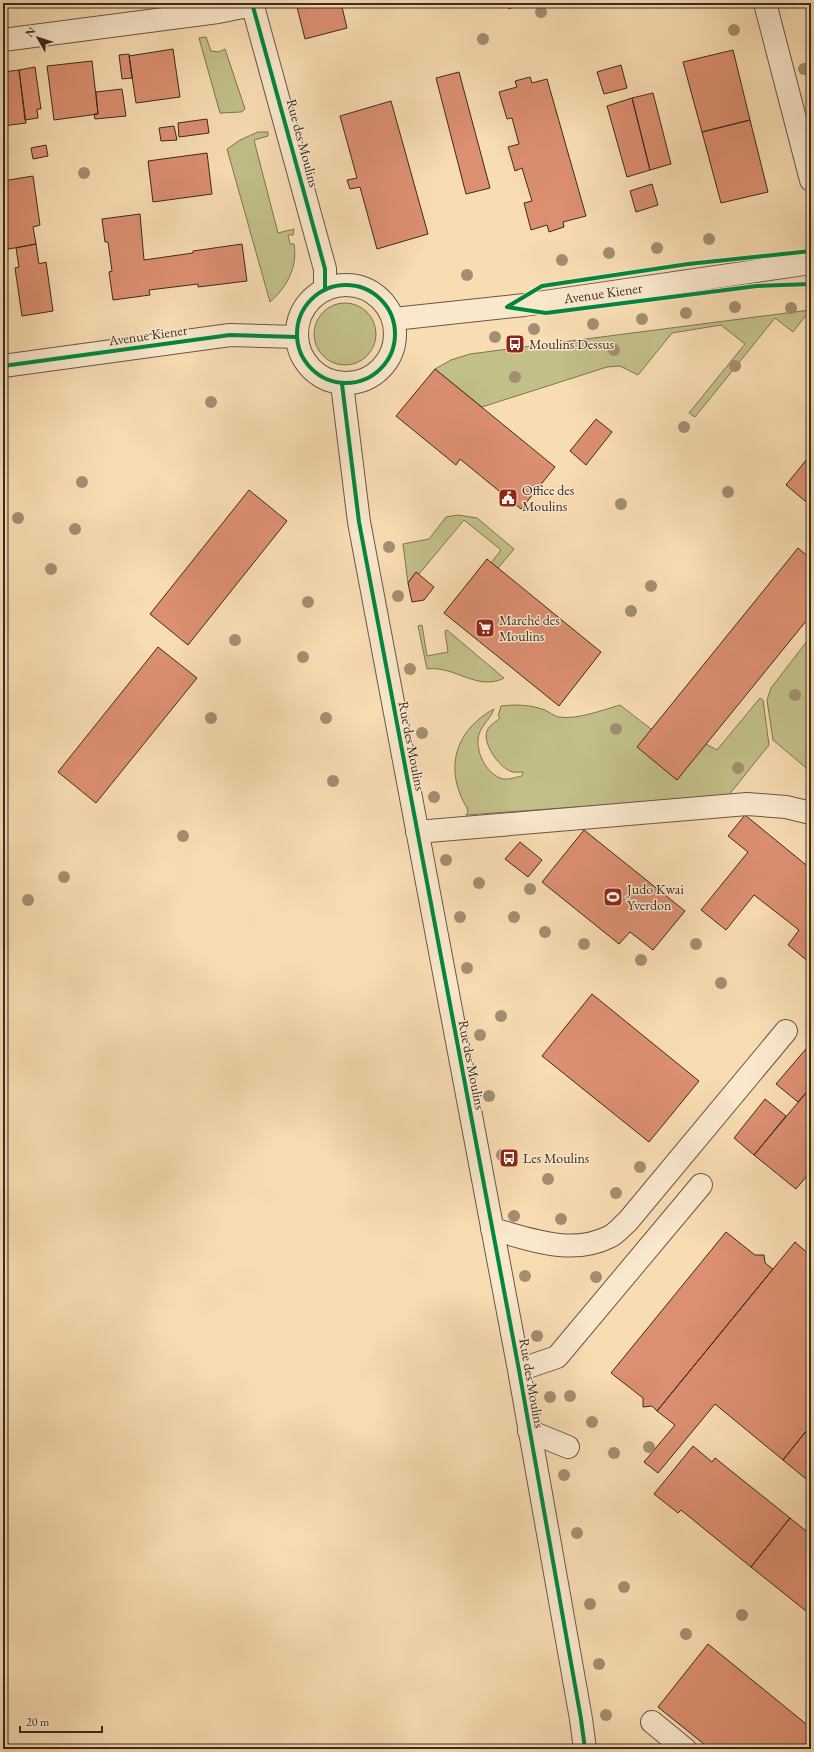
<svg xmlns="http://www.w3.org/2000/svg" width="814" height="1752" font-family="'EB Garamond',serif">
  <rect width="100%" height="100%" fill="#f8dcb2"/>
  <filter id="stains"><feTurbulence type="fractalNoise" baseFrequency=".005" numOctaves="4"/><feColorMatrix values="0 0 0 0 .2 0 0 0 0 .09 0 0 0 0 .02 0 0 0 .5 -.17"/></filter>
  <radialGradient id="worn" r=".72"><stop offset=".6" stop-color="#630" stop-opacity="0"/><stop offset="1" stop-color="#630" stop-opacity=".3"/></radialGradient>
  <path fill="#c2bf89" stroke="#7e7456" d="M206 37 211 51 219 52 225 49 245 109 241 112 220 113 199 38Z
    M258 132H268V136L254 140 278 233 294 229 293 235H288L290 244H294C298 267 287 287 270 302L227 149 240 140Z
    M314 334a31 31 0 1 1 62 0a31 31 0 1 1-62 0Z
    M810 310 793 332 775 318 695 417 689 413 745 344 721 325 672 333 638 375 620 366 607 367 482 407 435 369 451 360 470 354Z
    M458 515 477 518 514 549 498 568 491 563 501 550 464 520 419 574 416 572 408 583 403 544 429 539 446 517Z
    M422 625 427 656 448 652 445 631 447 630 504 678C478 692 454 665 427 669L418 626Z
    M811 636V772L773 740 767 700 771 688Z
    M760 698 763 700 769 745 728 796 466 815 468 812 467 808C444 770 454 731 494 709 490 720 479 727 478 739 477 754 486 772 500 778 507 781 515 777 522 776L523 772C519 772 514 773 510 771 499 767 482 743 487 731 489 725 496 722 500 718L498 716 501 706C516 704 531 705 545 710 549 712 554 716 559 717 576 720 603 710 620 705L651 729 706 744 717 750Z"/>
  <path fill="#dc8f71" stroke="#3a2a24" d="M36 3H66L36 7Z
    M296 3H341L347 28 305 39Z
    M506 3H521L509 9Z
    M173 49 180 97 136 103 129 56Z
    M733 50 750 120 702 132 683 62Z
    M129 54 132 78 122 79 119 55Z
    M92 61 98 114 54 120 47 66Z
    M621 65 627 88 604 94 597 72Z
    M35 67 41 109H37L38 118 25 120 19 70Z
    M19 70 26 123 3 126V72Z
    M459 72 490 188 466 194 436 78Z
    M530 77 532 83 547 79 586 216 563 222 564 227 549 232 547 225 531 230 524 203 532 201 522 168 515 171 508 147 519 144 512 118 507 119 499 92 517 87 515 81Z
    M122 89 126 116 95 119 94 114H98L96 92Z
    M653 93 671 164 650 170 632 98Z
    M632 98 650 170 627 177 607 106Z
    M391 101 428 234 377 249 360 187 350 189 347 180 357 178 340 116Z
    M207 119 209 133 179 137 178 123Z
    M750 120 768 192 721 203 702 132Z
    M174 126 177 140 161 141 159 128Z
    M46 145 48 156 33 159 31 148Z
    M207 153 212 194 153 202 148 161Z
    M33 176 40 225 33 227 36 244 3 250V181Z
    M652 184 658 205 636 212 630 191Z
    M140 214 144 260 193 253V251L242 244 247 281 198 287V284L149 290 150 295 113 300 109 272 112 271 108 242H105L102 219Z
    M36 244 39 264 46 262 53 311 22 316 15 268 19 267 16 248Z
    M435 369 555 467 521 509 460 459 456 465 396 416Z
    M596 419 612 432 586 465 570 451Z
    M811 454V506L786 485Z
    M249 490 287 521 188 645 150 614Z
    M798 548 811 559V615L677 780 637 747Z
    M487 559 601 652 559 706 444 613Z
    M416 572 434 587 424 600 412 602 408 583Z
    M158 647 197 678 96 803 58 772Z
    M745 815 811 869V959L809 962 788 945 799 930 754 895 726 930 701 910 748 852 728 836Z
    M584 830 685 911 653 950 630 932 619 944 542 882Z
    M520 842 542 860 528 877 505 859Z
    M592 994 699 1081 649 1142 542 1056Z
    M811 1043V1087L798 1102 776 1084Z
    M811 1087V1171L796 1189 754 1155Z
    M765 1099 786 1116 754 1155 734 1138Z
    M726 1232 755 1255H764L765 1263 773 1269 657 1411 652 1406 643 1407V1398L611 1373Z
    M795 1242 811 1256V1425L783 1460 715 1404 658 1473 644 1462 675 1425 657 1411Z
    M811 1425V1483L783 1460Z
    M693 1446 712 1462 715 1458 790 1518 751 1567 681 1510 678 1513 654 1494Z
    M790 1518 811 1535V1615L751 1567Z
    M708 1644 811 1728V1737L801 1749H710L658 1707Z"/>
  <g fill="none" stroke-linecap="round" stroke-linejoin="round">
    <g stroke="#6a5648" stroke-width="24">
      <path id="minor" d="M252 3 325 269V290
        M765 3 811 180
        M3 40 218 12 253 5
        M297 334a49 49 0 1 1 98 0a49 49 0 1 1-98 0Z
        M394 319 524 305 811 263
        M3 366 230 335 297 337
        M342 384 359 522 519 1370 581 1719 585 1749
        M417 832 747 804 786 807 811 813
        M492 1229C530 1239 571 1256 609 1237 616 1234 622 1226 628 1221L786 1031
        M519 1370 557 1357 701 1185
        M529 1431 568 1447
        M652 1722 685 1749"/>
    </g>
    <use href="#minor" stroke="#fae8cd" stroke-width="22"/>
    <g stroke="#fae8cd" stroke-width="6">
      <path id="cycleway" d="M252 3 325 269V290
        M297 334a49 49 0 1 1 98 0a49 49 0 1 1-98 0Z
        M507 307 542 286 688 264 811 251
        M507 307 546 313 757 286 811 284
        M3 366 230 335 297 337
        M342 384 359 522 519 1370 581 1719 585 1749"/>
    </g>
    <use href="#cycleway" stroke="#00873e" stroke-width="4"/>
  </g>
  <g fill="#a28e72">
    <circle cx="541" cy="12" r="6"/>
    <circle cx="734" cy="30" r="6"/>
    <circle cx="483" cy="39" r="6"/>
    <circle cx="804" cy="69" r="6"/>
    <circle cx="84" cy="173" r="6"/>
    <circle cx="709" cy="239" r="6"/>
    <circle cx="657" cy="248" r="6"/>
    <circle cx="609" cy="253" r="6"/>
    <circle cx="562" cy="260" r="6"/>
    <circle cx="467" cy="275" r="6"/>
    <circle cx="735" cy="307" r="6"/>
    <circle cx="791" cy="308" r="6"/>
    <circle cx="686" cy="313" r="6"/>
    <circle cx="642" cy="319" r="6"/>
    <circle cx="593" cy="324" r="6"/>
    <circle cx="534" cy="329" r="6"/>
    <circle cx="495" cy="337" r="6"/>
    <circle cx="614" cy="350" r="6"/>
    <circle cx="735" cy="366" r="6"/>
    <circle cx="515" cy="377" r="6"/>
    <circle cx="211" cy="402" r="6"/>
    <circle cx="684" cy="427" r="6"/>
    <circle cx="82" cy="482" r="6"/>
    <circle cx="728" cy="492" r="6"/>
    <circle cx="621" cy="504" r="6"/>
    <circle cx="18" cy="518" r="6"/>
    <circle cx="75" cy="529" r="6"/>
    <circle cx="389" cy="547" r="6"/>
    <circle cx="51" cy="569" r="6"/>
    <circle cx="651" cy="586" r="6"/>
    <circle cx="398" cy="596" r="6"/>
    <circle cx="308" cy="602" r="6"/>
    <circle cx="631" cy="611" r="6"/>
    <circle cx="235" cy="640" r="6"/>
    <circle cx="303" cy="657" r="6"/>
    <circle cx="410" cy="669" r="6"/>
    <circle cx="795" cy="695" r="6"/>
    <circle cx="211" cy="718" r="6"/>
    <circle cx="326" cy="718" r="6"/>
    <circle cx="616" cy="729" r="6"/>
    <circle cx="422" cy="733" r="6"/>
    <circle cx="738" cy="768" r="6"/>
    <circle cx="333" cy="781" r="6"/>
    <circle cx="434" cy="797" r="6"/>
    <circle cx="183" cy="836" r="6"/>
    <circle cx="446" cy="860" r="6"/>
    <circle cx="64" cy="877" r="6"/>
    <circle cx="479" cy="883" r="6"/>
    <circle cx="530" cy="889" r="6"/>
    <circle cx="28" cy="900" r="6"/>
    <circle cx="460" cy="917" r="6"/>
    <circle cx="514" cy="917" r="6"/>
    <circle cx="545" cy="932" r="6"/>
    <circle cx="584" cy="944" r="6"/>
    <circle cx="696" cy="944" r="6"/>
    <circle cx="641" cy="960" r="6"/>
    <circle cx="467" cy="968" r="6"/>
    <circle cx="721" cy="983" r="6"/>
    <circle cx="501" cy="1016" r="6"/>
    <circle cx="480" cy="1035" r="6"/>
    <circle cx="489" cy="1096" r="6"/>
    <circle cx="502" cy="1155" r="6"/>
    <circle cx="640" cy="1167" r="6"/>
    <circle cx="548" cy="1179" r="6"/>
    <circle cx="616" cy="1193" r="6"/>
    <circle cx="514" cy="1216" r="6"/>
    <circle cx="561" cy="1219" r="6"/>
    <circle cx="525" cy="1276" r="6"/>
    <circle cx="596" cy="1277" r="6"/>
    <circle cx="537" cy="1336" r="6"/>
    <circle cx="570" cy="1396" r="6"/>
    <circle cx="550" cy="1397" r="6"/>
    <circle cx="592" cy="1422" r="6"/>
    <circle cx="649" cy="1447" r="6"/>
    <circle cx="614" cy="1453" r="6"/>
    <circle cx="564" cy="1475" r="6"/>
    <circle cx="577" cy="1533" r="6"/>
    <circle cx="624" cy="1587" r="6"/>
    <circle cx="590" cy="1604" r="6"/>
    <circle cx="742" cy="1615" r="6"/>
    <circle cx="686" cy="1634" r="6"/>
    <circle cx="599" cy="1664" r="6"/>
    <circle cx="606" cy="1715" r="6"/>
  </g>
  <defs>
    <g id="bus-square" transform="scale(1)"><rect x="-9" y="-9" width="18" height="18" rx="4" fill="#8f2418" stroke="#fae8cd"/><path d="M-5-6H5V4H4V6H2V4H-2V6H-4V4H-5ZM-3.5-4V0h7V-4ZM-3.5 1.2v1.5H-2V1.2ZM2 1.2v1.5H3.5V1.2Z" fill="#fff"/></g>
    <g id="civic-square" transform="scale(1)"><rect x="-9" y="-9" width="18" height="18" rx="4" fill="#8f2418" stroke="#fae8cd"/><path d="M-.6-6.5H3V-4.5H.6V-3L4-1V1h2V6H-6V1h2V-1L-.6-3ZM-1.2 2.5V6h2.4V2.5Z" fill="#fff"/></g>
    <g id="supermarket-square" transform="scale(1)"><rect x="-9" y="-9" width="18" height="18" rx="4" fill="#8f2418" stroke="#fae8cd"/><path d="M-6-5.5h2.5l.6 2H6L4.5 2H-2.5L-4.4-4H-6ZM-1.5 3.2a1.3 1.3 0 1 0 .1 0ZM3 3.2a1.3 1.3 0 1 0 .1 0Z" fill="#fff"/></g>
    <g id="stadium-square" transform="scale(1)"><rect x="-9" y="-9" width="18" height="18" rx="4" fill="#8f2418" stroke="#fae8cd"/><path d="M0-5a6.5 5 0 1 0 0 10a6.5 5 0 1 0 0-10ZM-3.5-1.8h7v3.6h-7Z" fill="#fff"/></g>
  </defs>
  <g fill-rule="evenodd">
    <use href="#bus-square" x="515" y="344"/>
    <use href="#civic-square" x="508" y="498"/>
    <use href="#supermarket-square" x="485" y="628"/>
    <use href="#stadium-square" x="613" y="897"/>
    <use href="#bus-square" x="509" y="1158"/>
  </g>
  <g text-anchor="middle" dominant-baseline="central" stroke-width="3" stroke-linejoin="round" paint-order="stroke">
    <g font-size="14" fill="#3a2a24" stroke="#fae8cd">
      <text transform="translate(303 143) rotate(75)">Rue des Moulins</text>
      <text transform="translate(603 293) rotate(-8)">Avenue Kiener</text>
      <text transform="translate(148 335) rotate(-8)">Avenue Kiener</text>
      <text transform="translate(412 746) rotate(79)">Rue des Moulins</text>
      <text transform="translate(472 1065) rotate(79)">Rue des Moulins</text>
      <text transform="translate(532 1383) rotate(80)">Rue des Moulins</text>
    </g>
    <g font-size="14" fill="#3a2a24" stroke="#fae8cd" text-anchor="start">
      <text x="529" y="344">Moulins Dessus</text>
      <text x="522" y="490">Office des<tspan x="522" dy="16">Moulins</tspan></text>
      <text x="499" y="620">Marché des<tspan x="499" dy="16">Moulins</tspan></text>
      <text x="627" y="889">Judo Kwai<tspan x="627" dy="16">Yverdon</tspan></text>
      <text x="523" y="1158">Les Moulins</text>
    </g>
  </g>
  <rect width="814" height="1752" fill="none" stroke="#f8dcb2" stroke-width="16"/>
  <rect x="4" y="4" width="806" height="1744" fill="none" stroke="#3a2a24" stroke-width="2"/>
  <rect x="8" y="8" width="798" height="1736" fill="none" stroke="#3a2a24"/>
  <g transform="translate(38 38) rotate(309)" stroke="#fae8cd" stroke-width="3" paint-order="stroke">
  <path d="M0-3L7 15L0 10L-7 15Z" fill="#3a2a24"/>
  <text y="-6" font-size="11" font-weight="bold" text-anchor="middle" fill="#3a2a24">N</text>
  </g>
  <path d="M20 1726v6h82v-6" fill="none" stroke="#3a2a24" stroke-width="2"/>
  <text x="26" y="1726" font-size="12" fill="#3a2a24" stroke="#fae8cd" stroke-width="3" paint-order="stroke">20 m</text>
  <rect width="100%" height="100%" filter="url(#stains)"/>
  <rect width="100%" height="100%" fill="url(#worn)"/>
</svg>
